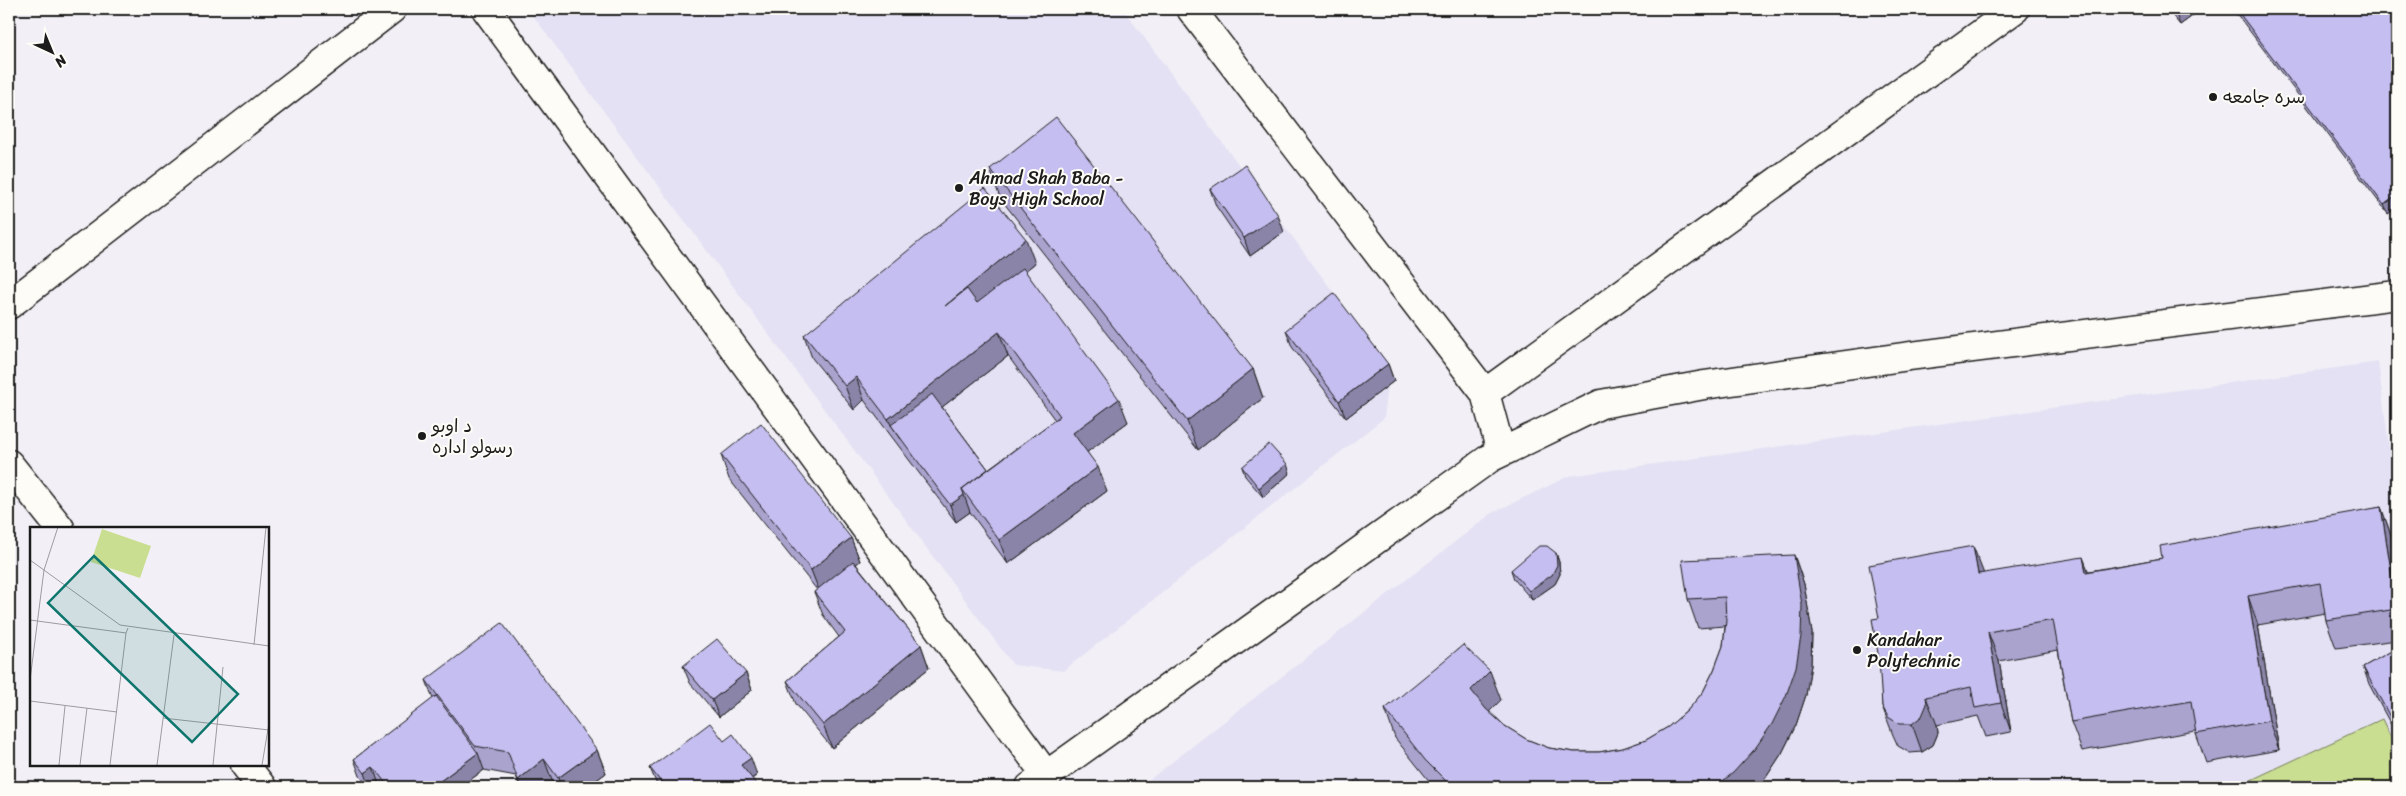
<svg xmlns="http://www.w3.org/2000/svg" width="2406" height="796" font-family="Sriracha,'Playpen Sans Arabic',sans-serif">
  <rect width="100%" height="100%" fill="#f2f0f6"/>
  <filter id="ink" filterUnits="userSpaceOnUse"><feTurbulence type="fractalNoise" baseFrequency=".02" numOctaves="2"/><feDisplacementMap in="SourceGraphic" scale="10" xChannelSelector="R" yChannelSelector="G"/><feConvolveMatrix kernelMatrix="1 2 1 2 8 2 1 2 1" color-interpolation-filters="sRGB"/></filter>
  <g filter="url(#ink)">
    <path fill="#e4e1f4" d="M528 9H1123L1390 368 1384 418 1063 671 1013 665Z
      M2378 362 2397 508V787H1140L1492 513 1569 476Z"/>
    <path fill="#cade92" stroke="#737d57" d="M2382 719 2397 751V787H2236Z"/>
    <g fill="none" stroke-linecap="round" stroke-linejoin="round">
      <g stroke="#1c1c1c" stroke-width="31">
        <path id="minor" d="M486 9 1046 775
          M1191 9 1485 393
          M9 305 392 9
          M1501 452 1485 393 2015 9
          M9 464 60 528
          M245 765 262 787"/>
      </g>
      <g stroke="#1c1c1c" stroke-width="31">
        <path id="major" d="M1030 787 1490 458 1601 404 1704 385 1910 356 2397 295"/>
      </g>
      <use href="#minor" stroke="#fdfcf7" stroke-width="28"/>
      <use href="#major" stroke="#fdfcf7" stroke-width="28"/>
    </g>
    <path fill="#a9a3ce" stroke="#1c1c1c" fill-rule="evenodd" d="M2167 9H2202L2180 25Z
      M2233 9H2397V207L2388 214Z
      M990 169 1253 369 1263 398 1198 450 1000 198Z
      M1210 189 1284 232 1250 256 1216 206Z
      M1035 263 1025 271 1128 422 1087 452 1107 491 1008 564 970 512 956 522 864 400 854 410 812 358 804 335ZM1008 356 1055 420 988 469 942 407Z
      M1286 330 1388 364 1394 381 1346 418 1292 347Z
      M721 455 851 538 860 561 856 564 921 645 929 668 832 748 796 704 787 681 839 637 823 615 814 592 817 590 729 479Z
      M1242 467 1290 473 1263 497 1245 476Z
      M2381 507 2391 535 2397 573V640L2336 648 2326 620 2325 613 2258 625 2279 750 2206 763 2195 731 2082 751 2071 722 2058 650 1999 661 2011 732 1986 737 1978 716 1937 725 1938 733 1933 745 1922 752 1910 753 1898 746 1893 735 1882 706 1879 618 1983 574 2089 571 2162 558Z
      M1556 553 1559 562 1560 574 1555 584 1532 600 1514 579 1511 570Z
      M1794 555 1804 584 1812 633 1811 665 1806 695 1796 725 1782 753 1765 779 1757 787H1434L1395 738 1385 709 1501 700 1489 711 1505 726 1526 739 1549 748 1574 752H1599L1623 748 1646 740 1668 727 1687 711 1703 692 1714 670 1723 646 1725 626 1698 628 1688 599Z
      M2397 648V736L2369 684 2363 667Z
      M683 666 746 673 752 690 719 717 690 683Z
      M426 680 597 750 606 773 587 787H556L553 783 547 787H520L516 776 484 770 460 787H382L379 784 375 787H369L360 776 354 759 433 699Z
      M650 768 757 775 752 779 759 787H658L657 785Z"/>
    <path fill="#8a85a8" stroke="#1c1c1c" d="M2174 9H2202L2180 25Z
      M2397 195V207L2388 214 2384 205Z
      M1278 215 1284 232 1250 256 1244 238Z
      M1026 239 1035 263 953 330 945 306Z
      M999 332 1008 356 901 439 891 425 888 419Z
      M1388 364 1394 381 1346 418 1339 401Z
      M1253 369 1263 398 1198 450 1187 421Z
      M856 377 864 400 854 410 845 386Z
      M1119 399 1128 422 1082 456 1073 433Z
      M1287 464 1290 473 1263 497 1259 488Z
      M1098 467 1107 491 1008 564 999 540Z
      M964 495 970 512 956 522 950 505Z
      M2381 507 2391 535 2397 573V609Z
      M851 538 860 561 820 593 811 570Z
      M1973 546 1984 574H1978Z
      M1556 553 1559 562 1560 574 1555 584 1532 600 1529 591Z
      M1794 555 1804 584 1812 633 1811 665 1806 695 1796 725 1782 753 1765 779 1757 787H1715Z
      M2083 557 2094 586 2086 572Z
      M2248 596 2258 625 2279 750 2269 721Z
      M1988 632 1999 661 2011 732 2001 703Z
      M921 645 929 668 832 748 823 725Z
      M1490 671 1501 700 1482 719 1471 690Z
      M746 673 752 690 719 717 712 700Z
      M1926 697 1937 725 1938 733 1933 745 1922 752 1912 724Z
      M597 750 606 773 587 787H561L558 778Z
      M478 753 484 770 460 787H432Z
      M751 758 757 775 747 782 741 765Z
      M544 759 553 783 547 787H520L518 780Z
      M373 767 379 784 375 787H370L365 773Z"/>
    <path fill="#c5bef0" stroke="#1c1c1c" d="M2236 9H2397V195L2384 205Z
      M1056 117 1253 369 1187 421 990 169Z
      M1245 165 1278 215 1244 238 1210 189Z
      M985 188 1026 239 945 306 967 289 977 303 1023 268 1119 399 1073 433 1098 467 999 540 962 489 1060 416 999 332 888 419 856 377 845 386 804 335Z
      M1334 293 1388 364 1339 401 1286 330Z
      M932 394 988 469 962 489 964 495 950 505 891 425Z
      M761 423 851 538 811 570 721 455Z
      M1269 444 1287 464 1259 488 1242 467Z
      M2381 507 2397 609 2326 620 2320 583 2248 596 2269 721 2196 734 2191 701 2071 722 2053 620 1988 632 2001 703 1975 708 1971 687 1926 697 1927 704 1922 716 1912 724H1899L1888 717 1882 706 1879 659 1872 619 1879 618 1869 565 1973 546 1978 574 2083 557 2086 572 2162 558 2160 546Z
      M1539 546H1547L1556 553 1557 565 1552 575 1529 591 1511 570Z
      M1794 555 1802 605 1801 636 1796 667 1786 696 1772 724 1754 750 1733 773 1715 787H1455L1447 782 1425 760 1385 709 1463 645 1490 671 1471 690 1486 709 1505 726 1526 739 1549 748 1574 752H1599L1623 748 1646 740 1668 727 1687 711 1703 692 1714 670 1723 646 1726 621 1725 597 1688 599 1682 560Z
      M853 561 921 645 823 725 787 681 845 632 814 592Z
      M502 623 597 750 558 778 544 759 518 780 508 752 475 746 426 680Z
      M717 639 746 673 712 700 683 666Z
      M2397 648V725L2395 726 2363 667Z
      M436 696 478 753 432 787H389L373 767 365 773 354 759Z
      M710 723 724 741 733 734 751 758 741 765 759 787H665L650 768Z
      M1358 779 1364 787H1347Z"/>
  </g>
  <g fill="#1c1c1c" stroke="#fdfcf7" stroke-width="2">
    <circle cx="2213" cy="97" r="5"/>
    <circle cx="959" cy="188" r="5"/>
    <circle cx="422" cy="436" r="5"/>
    <circle cx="1857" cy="650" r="5"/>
  </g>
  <g text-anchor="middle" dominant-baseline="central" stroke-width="4" stroke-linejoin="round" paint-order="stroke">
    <g font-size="18" fill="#1c1c1c" stroke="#fdfcf7" text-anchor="start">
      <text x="2223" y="97">سره جامعه</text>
      <text x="969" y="178">Ahmad Shah Baba -<tspan x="969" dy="21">Boys High School</tspan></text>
      <text x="432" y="426">د اوبو<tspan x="432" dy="21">رسولو اداره</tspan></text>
      <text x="1867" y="640">Kandahar<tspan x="1867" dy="21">Polytechnic</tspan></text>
    </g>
  </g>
  <g transform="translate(30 527)">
    <rect width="239" height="239" fill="#f2f0f6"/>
    <path d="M72 2 121 19 110 51 61 35Z" fill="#cade92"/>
    <path fill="none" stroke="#9c9b9f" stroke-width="1" d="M0 33 90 98 239 119M0 93 96 106 98 101M224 118 236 0M0 153 14 43 28 0M0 174 87 185M133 191 239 203M29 238 35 179M50 238 57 181M80 238 96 106M127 238 144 108M183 238 193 140M232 238 239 196"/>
    <path fill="#0f766e" fill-opacity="0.15" stroke="#0f766e" stroke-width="2.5" d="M64 29 208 167 162 215 18 76Z"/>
    <rect width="239" height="239" fill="none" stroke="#1c1c1c" stroke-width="2.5"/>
  </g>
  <rect width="2406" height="796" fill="none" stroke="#fdfcf7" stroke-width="30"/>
  <rect x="15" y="15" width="2376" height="766" fill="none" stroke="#1c1c1c" stroke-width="2" filter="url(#ink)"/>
  <g transform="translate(52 52) rotate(136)" stroke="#fdfcf7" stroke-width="4" paint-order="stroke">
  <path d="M0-4L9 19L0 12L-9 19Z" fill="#1c1c1c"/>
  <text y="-8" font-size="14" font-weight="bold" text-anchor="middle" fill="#1c1c1c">N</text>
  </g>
</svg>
